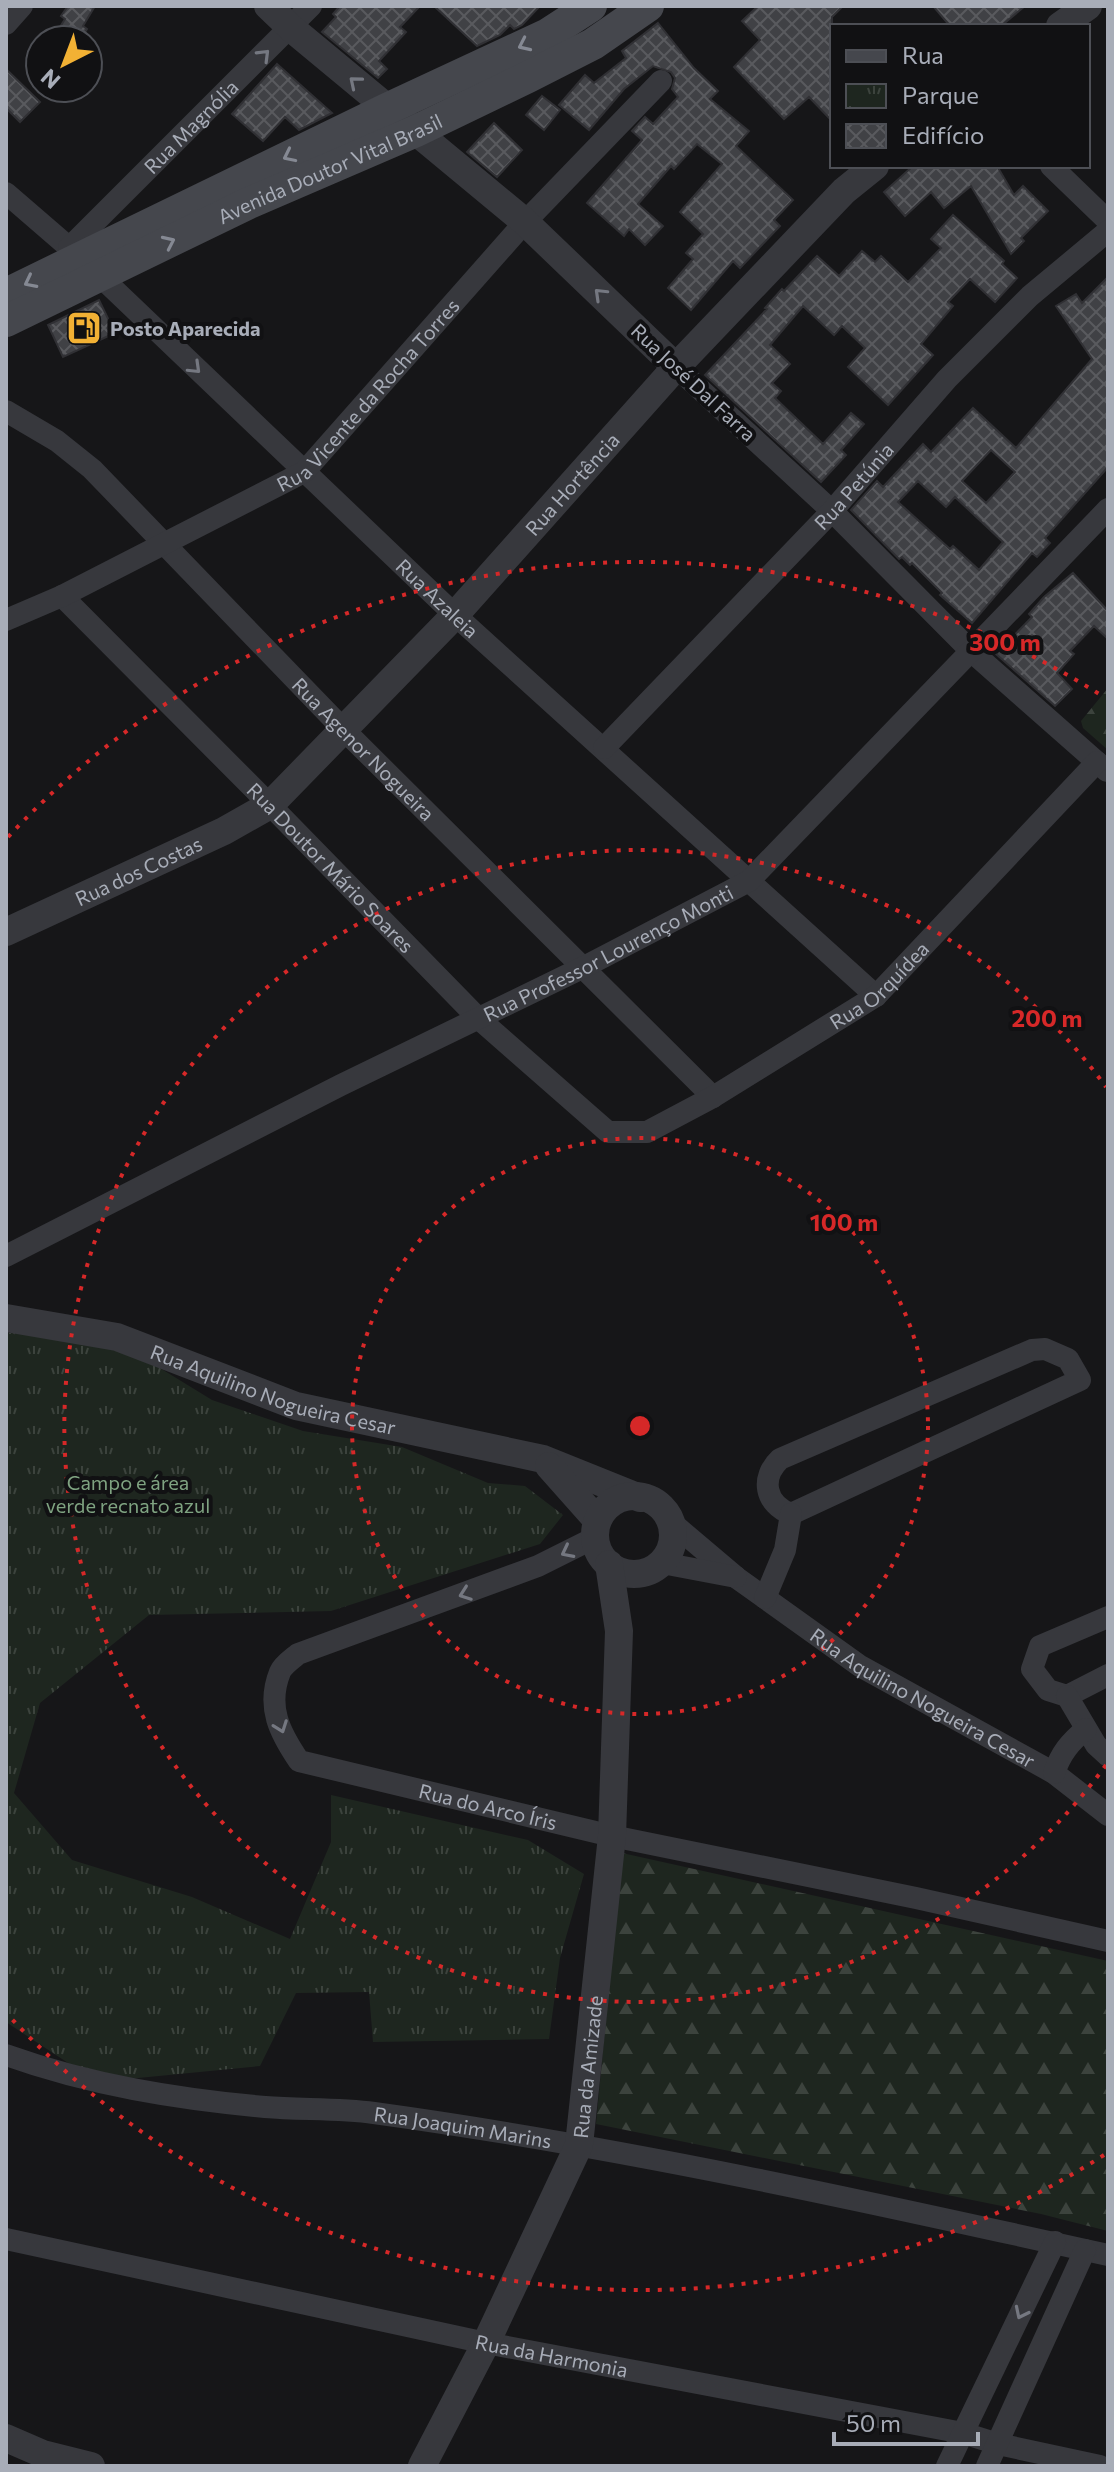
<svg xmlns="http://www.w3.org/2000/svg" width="1114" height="2472" font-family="Commissioner,sans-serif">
  <defs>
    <pattern id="forest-firs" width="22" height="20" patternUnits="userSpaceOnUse" patternTransform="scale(2)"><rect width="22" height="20" fill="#1e261f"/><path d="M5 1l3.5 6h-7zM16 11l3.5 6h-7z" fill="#3c433d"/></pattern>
    <pattern id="park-tufts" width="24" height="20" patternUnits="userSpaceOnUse" patternTransform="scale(2)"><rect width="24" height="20" fill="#1e261f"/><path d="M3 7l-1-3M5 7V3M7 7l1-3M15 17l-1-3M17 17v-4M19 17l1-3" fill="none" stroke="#3c433d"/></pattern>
    <pattern id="building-cross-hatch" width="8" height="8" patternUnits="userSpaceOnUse" patternTransform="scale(2)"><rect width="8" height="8" fill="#404145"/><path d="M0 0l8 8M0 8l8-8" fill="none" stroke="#595a5e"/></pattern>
  </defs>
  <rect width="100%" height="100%" fill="#161618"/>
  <path fill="url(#forest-firs)" d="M1108 688V750L1083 728 1081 721Z
    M622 1853 1108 1961V2231L1041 2214 596 2124Z"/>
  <path fill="url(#park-tufts)" d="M6 1333 106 1335 212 1400 303 1431 402 1447 488 1483 525 1486 563 1515 540 1544 331 1611 149 1615 40 1703 14 1793 72 1860 192 1897 290 1939 331 1842V1795L528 1840 584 1874 560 1958 549 2039 373 2042 369 1992 296 1993 260 2066 97 2082 6 2022Z"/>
  <path fill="url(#building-cross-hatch)" stroke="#303034" stroke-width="2" fill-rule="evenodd" d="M68 6H95L83 26 87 29 80 40H52L65 19 61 16Z
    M340 6H420L400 27 406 32 379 61 387 69 378 78 322 32 336 17 333 14Z
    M434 6H540L522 25 514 29 510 25 500 35 477 46Z
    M758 6H843L832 17V121L809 97 784 119 734 67 760 40 742 21Z
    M933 6H1025L1001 26H950Z
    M658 23 694 68 718 91 710 99 749 131 736 146 793 200 774 220 780 226 740 268 733 261 691 310 668 288 693 259 686 253 703 234 680 212 722 164 697 144 674 169 671 166 638 204 663 226 645 245 629 229 624 236 587 203 642 140 632 131 645 117 653 124 678 97 672 89 675 78 671 72 653 66 624 89 589 130 559 105 585 75 594 83 626 58 622 51Z
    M277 64 332 113 299 130 285 117 263 141 232 114Z
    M6 69 40 102 20 122 6 108Z
    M542 96 560 110 544 130 526 115Z
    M494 123 522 150 497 177 467 152Z
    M913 166H997L1014 195 1023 186 1048 211 1021 238 1024 241 1011 254 971 186 944 208 931 192 905 216 884 192Z
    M953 215 1004 261 1002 264 1017 278 995 302 970 279 948 302 953 306 921 344 933 355 888 405 848 367 865 348 842 326 834 335 803 306 770 345 790 364 772 383 781 391 775 398 823 444 851 413 864 424 841 450 846 455 821 482 705 375 767 309 765 308 782 289 784 291 817 256 839 276 862 251 875 262 881 256 908 282 941 248 931 239Z
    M1108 277V467L1045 538 1050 543 1037 557 1032 553 972 623 940 595 942 593 912 563 910 565 902 557 899 559 851 510 877 481 883 487 923 444 931 452 973 408 1016 448 1092 359 1056 306 1076 294 1082 303ZM991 450 1015 472 986 503 962 481ZM918 481 946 507 955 497 1003 542 979 570 953 546 950 549 898 502Z
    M99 300 115 333 63 357 48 325Z
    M1073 573 1108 611V639L1094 626 1070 651 1074 654 1057 673 1072 689 1055 706 996 654 1032 617 1029 614 1044 597Z"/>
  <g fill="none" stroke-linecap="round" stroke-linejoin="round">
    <g stroke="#37383d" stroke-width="22">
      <path d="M6 24 22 6"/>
      <path d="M1051 166 1108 221"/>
      <path id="s1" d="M6 193 79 256 455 615 876 996"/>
      <path id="s2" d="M69 248 311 6"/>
      <path d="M676 367 832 511 971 651 1107 771"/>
      <path id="s3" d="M6 411 57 441 92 469 345 731 713 1097"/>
      <path id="s4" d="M62 596 270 805 478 1018 608 1132H647L713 1097 876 996 1097 762"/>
      <path id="s5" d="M6 620 62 596 304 472 525 222 661 81"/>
      <path id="s6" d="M604 748 832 511 947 379 1030 296 1108 231"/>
      <path id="s7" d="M6 1256 341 1085 584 967 749 881 1108 509"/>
      <path d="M1045 1349 1068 1359 1080 1380 791 1514C765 1504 760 1478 780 1459L1032 1350Z"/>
      <path id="s8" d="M671 1522 737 1578 860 1666 1054 1773 1108 1815"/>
      <path id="s9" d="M596 1537 538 1566 298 1654C292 1659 283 1665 280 1672 266 1707 280 1733 299 1761L612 1836 916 1898 1108 1941"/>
      <path d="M662 1563 736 1577"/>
      <path d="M765 1598 785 1550 791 1514"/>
      <path d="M1108 1617 1040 1646 1032 1669 1048 1690 1067 1696 1108 1675"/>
      <path d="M1067 1696 1096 1745 1108 1756"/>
      <path d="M1054 1773C1061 1753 1070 1742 1086 1729"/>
      <path id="s10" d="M6 2055C90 2085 177 2099 265 2107 301 2110 338 2108 374 2113 621 2147 865 2201 1108 2255"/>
      <path id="s11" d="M6 2239 486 2343 963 2433 998 2444 1100 2466"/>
      <path d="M947 2466 1055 2242"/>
      <path d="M987 2466 1085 2250"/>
    </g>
    <g stroke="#37383d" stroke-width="28">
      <path d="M268 6 291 28 525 222 676 367"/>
      <path d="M1060 26 1088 6"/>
      <path id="s12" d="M6 932 224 831 270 805 455 615 676 367 844 191 875 166"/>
      <path id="s13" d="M6 1318 117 1337 296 1406 543 1459 640 1498"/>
      <path d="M549 1466 597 1520"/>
      <circle cx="634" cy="1535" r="39"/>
      <path d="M6 2438 43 2454 91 2466"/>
      <path id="s14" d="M422 2466 486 2343 579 2145 612 1836 619 1631 609 1564"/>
    </g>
    <g stroke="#45474d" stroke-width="32">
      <path d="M6 294 387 109 548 34 591 6"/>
      <path id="s15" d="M6 321 249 203 416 131 528 77 593 44 648 6"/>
    </g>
  </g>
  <defs><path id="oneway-chevron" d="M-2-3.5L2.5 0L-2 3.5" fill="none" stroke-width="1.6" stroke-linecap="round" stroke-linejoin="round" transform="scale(2)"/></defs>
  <g stroke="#858993">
    <use href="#oneway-chevron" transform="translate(524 45) rotate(155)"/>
    <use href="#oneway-chevron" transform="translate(289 156) rotate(154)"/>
    <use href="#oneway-chevron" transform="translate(169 242) rotate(-25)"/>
    <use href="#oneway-chevron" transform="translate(30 282) rotate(153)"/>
  </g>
  <g stroke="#757881">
    <use href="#oneway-chevron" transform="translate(264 55) rotate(-45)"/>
    <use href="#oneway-chevron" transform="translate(355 82) rotate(-140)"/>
    <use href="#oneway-chevron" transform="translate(600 294) rotate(-136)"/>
    <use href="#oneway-chevron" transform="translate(195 368) rotate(44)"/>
    <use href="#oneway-chevron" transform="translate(567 1552) rotate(153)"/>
    <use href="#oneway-chevron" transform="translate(465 1594) rotate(160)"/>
    <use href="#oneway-chevron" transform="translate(281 1727) rotate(70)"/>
    <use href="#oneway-chevron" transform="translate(1021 2313) rotate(116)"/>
  </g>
  <g fill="none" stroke="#d62828" stroke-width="4" stroke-dasharray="4 8">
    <circle cx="640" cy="1426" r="288"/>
    <path d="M1106 1765A576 576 0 1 1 1106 1087"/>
    <path d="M1104 2155A864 864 0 0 1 8 2015M8 837A864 864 0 0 1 1104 697"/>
  </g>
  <defs>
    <g id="fuel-square" transform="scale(1.8)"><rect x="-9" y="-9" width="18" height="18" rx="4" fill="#f2b134" stroke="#111113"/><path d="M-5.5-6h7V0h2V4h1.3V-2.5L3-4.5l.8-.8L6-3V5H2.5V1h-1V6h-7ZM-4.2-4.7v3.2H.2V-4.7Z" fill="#111"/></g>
  </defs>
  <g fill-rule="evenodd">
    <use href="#fuel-square" x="84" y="328"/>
  </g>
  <g text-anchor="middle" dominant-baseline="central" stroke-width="8" stroke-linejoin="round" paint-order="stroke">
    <g font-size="20" fill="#a8adb8" stroke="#111113">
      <text stroke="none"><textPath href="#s2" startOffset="172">Rua Magnólia</textPath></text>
      <text stroke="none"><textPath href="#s15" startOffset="358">Avenida Doutor Vital Brasil</textPath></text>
      <text transform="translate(694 382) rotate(43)">Rua José Dal Farra</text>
      <text stroke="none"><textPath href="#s5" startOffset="432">Rua Vicente da Rocha Torres</textPath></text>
      <text stroke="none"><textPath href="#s12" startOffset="734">Rua Hortência</textPath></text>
      <text stroke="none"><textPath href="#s6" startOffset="362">Rua Petúnia</textPath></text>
      <text stroke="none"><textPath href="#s1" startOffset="592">Rua Azaleia</textPath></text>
      <text stroke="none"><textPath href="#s3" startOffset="494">Rua Agenor Nogueira</textPath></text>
      <text stroke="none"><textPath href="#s4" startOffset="382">Rua Doutor Mário Soares</textPath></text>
      <text stroke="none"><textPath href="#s12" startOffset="146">Rua dos Costas</textPath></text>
      <text stroke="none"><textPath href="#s7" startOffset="674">Rua Professor Lourenço Monti</textPath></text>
      <text stroke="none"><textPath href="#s4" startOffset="1080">Rua Orquídea</textPath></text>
      <text stroke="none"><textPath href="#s13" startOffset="278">Rua Aquilino Nogueira Cesar</textPath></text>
      <text stroke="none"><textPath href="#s8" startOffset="308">Rua Aquilino Nogueira Cesar</textPath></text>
      <text stroke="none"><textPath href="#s9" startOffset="636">Rua do Arco Íris</textPath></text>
      <text stroke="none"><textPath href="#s14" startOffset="436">Rua da Amizade</textPath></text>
      <text stroke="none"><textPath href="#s10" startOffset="464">Rua Joaquim Marins</textPath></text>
      <text stroke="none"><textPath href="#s11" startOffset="558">Rua da Harmonia</textPath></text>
    </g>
    <g font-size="20" font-weight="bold" fill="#a8adb8" stroke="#111113" text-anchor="start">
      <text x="110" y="328">Posto Aparecida</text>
    </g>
    <g font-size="20" fill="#7fa381" stroke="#111113">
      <text x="128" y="1482">Campo e área<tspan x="128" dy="23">verde recnato azul</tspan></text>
    </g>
  </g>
  <circle cx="640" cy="1426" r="12" fill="#d62828" stroke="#111113" stroke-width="4"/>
  <g font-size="24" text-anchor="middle" font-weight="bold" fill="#d62828" stroke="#111113" stroke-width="8" stroke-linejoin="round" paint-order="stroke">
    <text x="1005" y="651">300 m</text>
    <text x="1047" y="1027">200 m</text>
    <text x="844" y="1231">100 m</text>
  </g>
  <rect width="1114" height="2472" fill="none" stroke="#a8adb8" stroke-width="16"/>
  <rect x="830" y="24" width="260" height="144" fill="#111113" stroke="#4d4f55" stroke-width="2"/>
  <rect x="846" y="50" width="40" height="12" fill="#45474d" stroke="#4d4f55" stroke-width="2"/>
  <text x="902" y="64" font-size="24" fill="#a8adb8">Rua</text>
  <rect x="846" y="84" width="40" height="24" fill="url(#park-tufts)" stroke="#4d4f55" stroke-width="2"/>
  <text x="902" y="104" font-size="24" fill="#a8adb8">Parque</text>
  <rect x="846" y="124" width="40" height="24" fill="url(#building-cross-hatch)" stroke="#4d4f55" stroke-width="2"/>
  <text x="902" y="144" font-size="24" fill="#a8adb8">Edifício</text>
  <g transform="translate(64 64) rotate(222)"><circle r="38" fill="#111113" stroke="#4d4f55" stroke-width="2"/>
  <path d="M0-6L14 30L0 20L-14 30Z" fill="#f2b134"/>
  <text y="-12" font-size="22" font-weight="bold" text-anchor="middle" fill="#a8adb8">N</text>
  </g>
  <path d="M834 2432v12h144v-12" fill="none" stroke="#a8adb8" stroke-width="4"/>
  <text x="846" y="2432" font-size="24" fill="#a8adb8" stroke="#111113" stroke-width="6" paint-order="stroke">50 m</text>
</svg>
